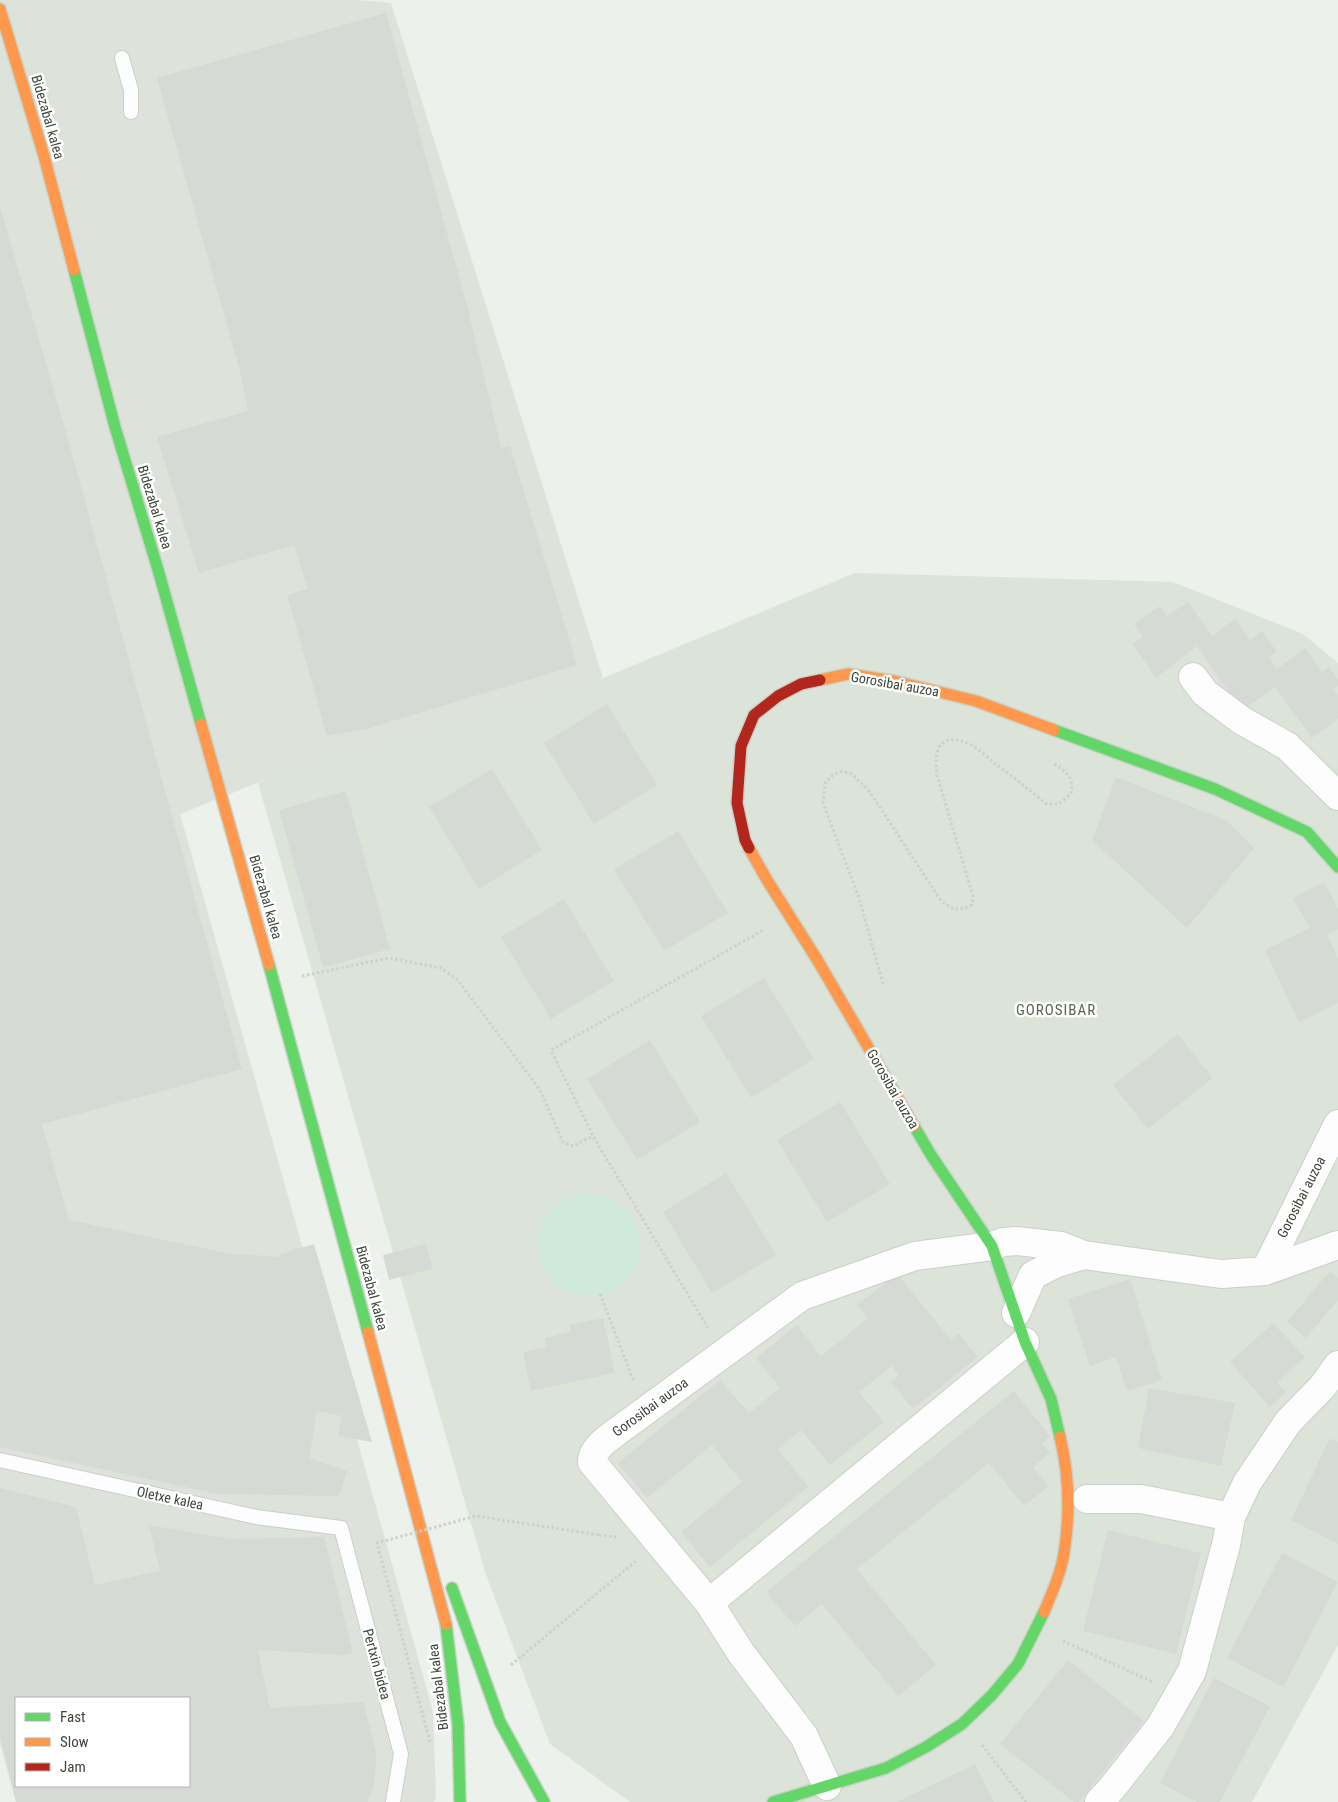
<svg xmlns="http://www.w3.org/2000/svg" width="1338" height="1802" font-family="'Roboto Condensed',sans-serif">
  <rect width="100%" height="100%" fill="#ecf1eb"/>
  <path fill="#dce4da" d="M855 573 1173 582 1303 634 1338 663V1645L1252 1802H630L550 1744 485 1572 258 783 282 773 603 678Z"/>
  <path fill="#dde2db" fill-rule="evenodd" d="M0 0H359L391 3 603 678 282 773 180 814 387 1546 433 1712 436 1797 434 1802H16L0 1743ZM16 1698H189V1786H16Z"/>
  <path fill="#cfe9db" d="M538 1245a51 51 0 1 1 102 0a51 51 0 1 1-102 0Z"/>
  <path fill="#d5dad4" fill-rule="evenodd" d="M386 13 468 309 501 448 510 446 577 665 366 729 327 736 287 595 308 589 294 545 199 573 157 437 248 411 241 375 157 78Z
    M0 207 62 418 242 1069 42 1124 69 1220 231 1254 282 1257 280 1254 314 1244 372 1442 338 1436 342 1416 317 1411 309 1458 347 1471 339 1496 218 1494 0 1447Z
    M1188 602 1212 636 1235 619 1250 640 1262 631 1277 652 1269 658 1277 669 1305 648 1322 672 1329 667 1338 679V686L1334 689 1338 695V719L1312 738 1275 687 1242 711 1197 646 1156 678 1133 644 1143 637 1134 624 1160 606 1167 616Z
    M607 704 657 785 594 824 544 743Z
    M492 769 542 850 479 889 429 807Z
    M1116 777 1226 820 1254 848 1187 928 1092 840Z
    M346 791 390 949 323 967 279 810Z
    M678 831 728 913 664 951 614 869Z
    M1324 882 1338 909V929L1327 935 1338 958V1003L1299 1022 1265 950 1310 928 1293 898Z
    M564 899 614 981 551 1019 501 937Z
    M764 978 814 1059 751 1098 701 1016Z
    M1178 1034 1213 1078 1148 1129 1113 1085Z
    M650 1040 700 1122 637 1160 587 1079Z
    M840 1102 890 1184 827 1222 777 1140Z
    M726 1173 776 1255 712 1293 663 1212Z
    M426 1244 433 1269 389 1280 383 1255Z
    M1330 1271 1338 1278V1300L1306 1338 1287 1322Z
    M897 1274 951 1340 958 1333 978 1357 913 1409 891 1382 899 1375 892 1366 859 1392 884 1422 830 1465 801 1430 778 1449 808 1487 710 1567 681 1532 742 1482 712 1445 647 1498 618 1463 720 1380 749 1413 780 1388 756 1358 797 1325 821 1356 868 1318 857 1305Z
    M1130 1279 1162 1380 1127 1391 1116 1357 1090 1366 1068 1299Z
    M603 1318 615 1373 531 1391 523 1352 547 1347 545 1338 571 1332 569 1325Z
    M1273 1323 1305 1357 1277 1382 1286 1392 1270 1407 1230 1362Z
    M1149 1388 1235 1403 1221 1466 1138 1448Z
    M1014 1391 1050 1436 1042 1443 1050 1453 1033 1467 1049 1486 1024 1506 989 1463 857 1569 936 1665 898 1696 822 1604 795 1626 766 1592Z
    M1330 1438 1338 1442V1544L1291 1520Z
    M0 1488 76 1507 95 1585 160 1571 149 1525 231 1539 324 1537 353 1653 344 1655 258 1650 270 1708 363 1702 376 1752V1763L374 1784 368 1802H16L0 1736ZM16 1698H189V1786H16Z
    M1108 1530 1201 1553 1176 1654 1083 1631Z
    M1282 1553 1338 1582 1283 1687 1227 1658Z
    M1068 1660 1144 1721 1079 1802H1074L1000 1744Z
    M1214 1678 1270 1706 1220 1802H1197L1160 1783Z
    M975 1764 994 1802H897Z"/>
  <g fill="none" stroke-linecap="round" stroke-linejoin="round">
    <g stroke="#cacfc9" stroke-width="16">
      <path id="lane" d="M122 58 131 90V112
        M0 1460 256 1517 341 1528 401 1754 393 1802"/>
    </g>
    <g stroke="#cacfc9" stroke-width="30">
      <path id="street" d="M1193 677 1205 693 1241 720 1287 746 1338 796
        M1265 1271 1338 1124
        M1016 1313 1033 1275 1057 1263 1084 1255
        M1087 1499H1141L1231 1517
        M709 1603 1025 1342
        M827 1786 804 1736 741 1653 709 1603 592 1462C592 1449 605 1441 615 1433L802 1296 915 1256 992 1246 1003 1242 1016 1241 1061 1246 1084 1255 1221 1274 1265 1271 1338 1245
        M1099 1802 1112 1788 1160 1727 1192 1671 1226 1545 1231 1517 1247 1483 1288 1422 1323 1386 1338 1365"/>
    </g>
    <g stroke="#c8d2c6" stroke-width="14">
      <path id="fast" d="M74 270 115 427 159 573 201 724
        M1054 730 1215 789 1307 832 1338 867
        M269 965 368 1332
        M914 1126 931 1155 992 1246 1025 1342 1051 1399 1060 1437
        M452 1588 500 1722 544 1802
        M446 1624 458 1724 460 1802
        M773 1802 886 1768 926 1747 962 1724 992 1695 1018 1664 1044 1612"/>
    </g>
    <g stroke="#c8d2c6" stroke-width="14">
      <path id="slow" d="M0 9 44 156 74 270
        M820 680 848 674 894 681 976 701 1054 730
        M201 724 269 965
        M749 848 767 880 818 961 914 1126
        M368 1332 446 1624
        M1044 1612C1052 1593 1061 1573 1064 1553 1070 1515 1069 1474 1060 1437"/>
    </g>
    <g stroke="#c8d2c6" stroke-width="14">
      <path id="jam" d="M749 848 745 840 737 803 741 746 754 715 778 696 801 684 820 680"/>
    </g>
    <path stroke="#cdd1cc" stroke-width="3" stroke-dasharray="2.5 2.5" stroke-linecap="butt" d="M302 976 389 958 441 968 457 979 540 1090 563 1142 573 1146 593 1136
      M883 984 859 898 823 803 825 783 833 775 842 771 852 774 870 792 941 901C954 911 957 911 972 905L973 896 937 775C933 746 942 731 972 745L1047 804H1059L1071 794C1074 777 1067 772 1053 763
      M600 1294 634 1382
      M708 1328 593 1136 551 1050 764 930
      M599 1535 616 1537
      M1063 1641 1153 1682
      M511 1665 636 1561
      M982 1745 1026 1802"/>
    <use href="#lane" stroke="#fcfdfc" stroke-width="14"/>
    <use href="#street" stroke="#fcfdfc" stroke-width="28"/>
    <use href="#fast" stroke="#63d668" stroke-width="11"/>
    <use href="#slow" stroke="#ff974d" stroke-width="11"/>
    <use href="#jam" stroke="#b3261e" stroke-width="11"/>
    <path stroke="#cdd1cc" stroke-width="3" stroke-dasharray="2.5 2.5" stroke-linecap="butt" d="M430 1742 377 1543 476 1516 599 1535"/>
  </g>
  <g text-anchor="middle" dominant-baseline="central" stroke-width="5" stroke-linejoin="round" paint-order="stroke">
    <g font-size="14" fill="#3c4638" stroke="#fff">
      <text transform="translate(48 117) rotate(74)">Bidezabal kalea</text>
      <text transform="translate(155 507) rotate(73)">Bidezabal kalea</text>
      <text transform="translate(895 684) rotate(10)">Gorosibai auzoa</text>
      <text transform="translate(266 897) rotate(74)">Bidezabal kalea</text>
      <text transform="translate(893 1089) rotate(60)">Gorosibai auzoa</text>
      <text transform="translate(1301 1197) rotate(-63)">Gorosibai auzoa</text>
      <text transform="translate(372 1288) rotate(75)">Bidezabal kalea</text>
      <text transform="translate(650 1407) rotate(-36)">Gorosibai auzoa</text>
      <text transform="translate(170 1498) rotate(12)">Oletxe kalea</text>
      <text transform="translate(377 1664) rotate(75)">Pertxin bidea</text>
      <text transform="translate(438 1687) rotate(-97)">Bidezabal kalea</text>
    </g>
    <g font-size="15" letter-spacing="1" fill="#586751" stroke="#fff">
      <text x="1056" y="1010">GOROSIBAR</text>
    </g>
  </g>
  <rect x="15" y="1697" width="175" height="90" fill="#ffffff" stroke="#b1b5af"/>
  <rect x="25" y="1713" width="25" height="8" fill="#63d668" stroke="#b1b5af"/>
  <text x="60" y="1722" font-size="15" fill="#3c4638">Fast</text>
  <rect x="25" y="1738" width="25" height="8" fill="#ff974d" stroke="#b1b5af"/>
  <text x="60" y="1747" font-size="15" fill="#3c4638">Slow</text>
  <rect x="25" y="1763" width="25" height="8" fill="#b3261e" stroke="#b1b5af"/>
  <text x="60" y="1772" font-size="15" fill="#3c4638">Jam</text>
</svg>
